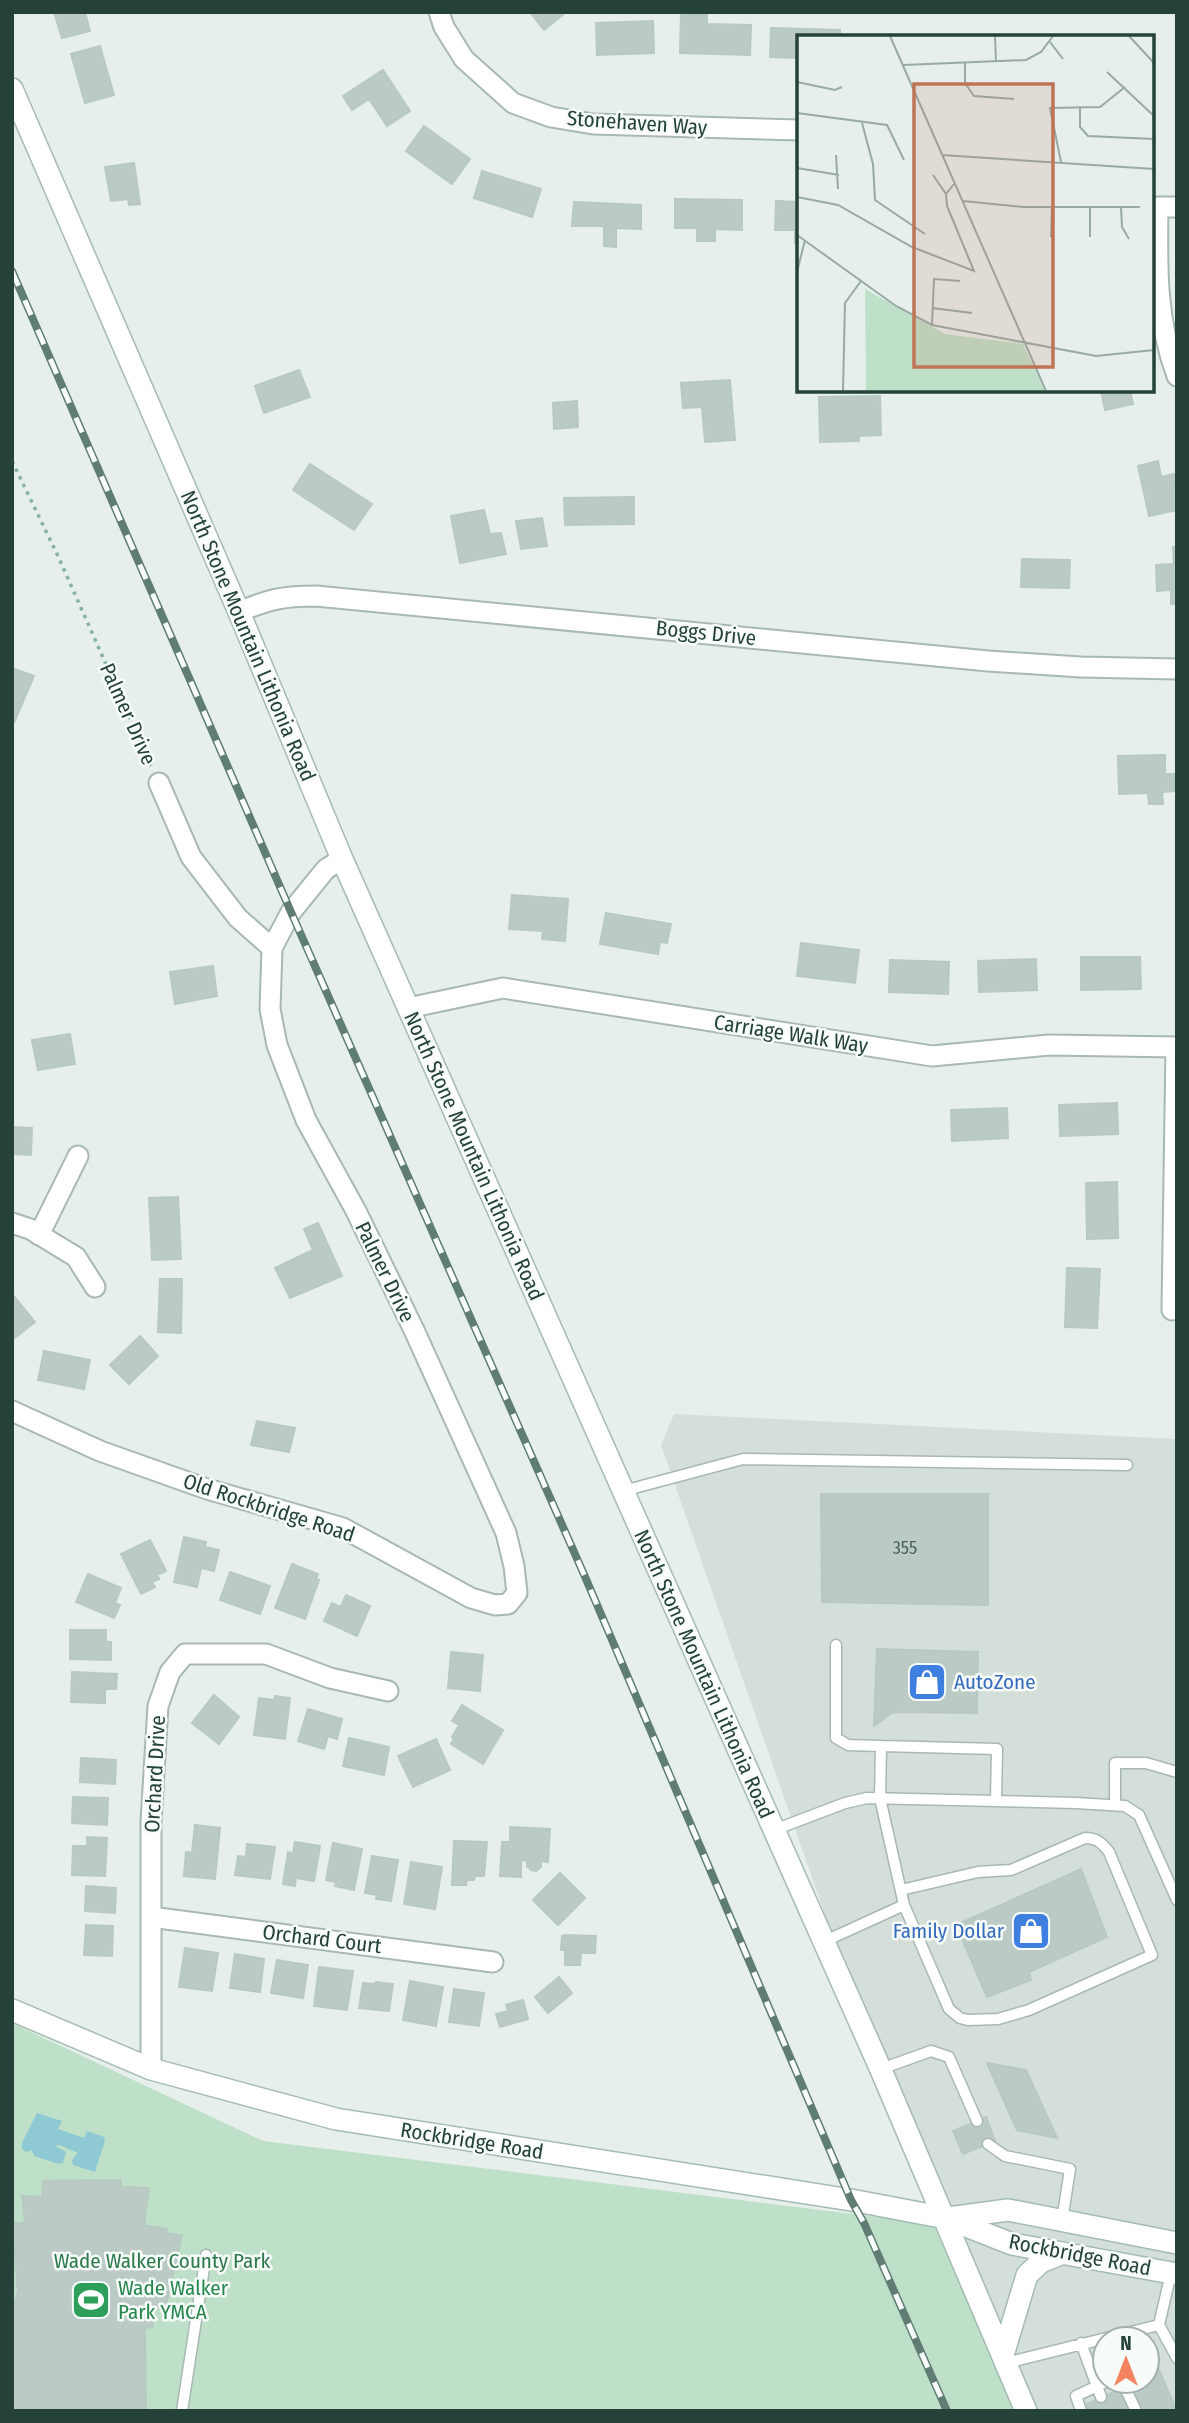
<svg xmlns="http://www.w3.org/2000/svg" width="1189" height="2423" font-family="'Fira Sans Condensed',sans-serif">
  <rect width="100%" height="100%" fill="#e6efeb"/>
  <path fill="#d4dfda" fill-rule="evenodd" d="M674 1414 1177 1439V2411H1016L933 2224 661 1445ZM1105 2339H1147V2381H1105Z"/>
  <path fill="#bfe0c8" d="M12 2023 263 2141 933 2224 1016 2411H12Z"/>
  <path fill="#8ec9d4" d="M37 2113 62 2121 58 2129 84 2138 87 2131 104 2137 105 2141 95 2172 73 2165 72 2160 78 2153 59 2145 55 2146 66 2152 63 2163 59 2164 34 2156 32 2150 26 2152 22 2149V2143Z"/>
  <path fill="#bbcac4" stroke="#b8c9c2" stroke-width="2" d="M54 12H85L90 31 62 38Z
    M530 12H566L544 30Z
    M681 14 707 15V24L751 25 750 55 680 53Z
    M653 21 654 53 597 55 596 23Z
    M771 28 840 30V37H799V58L770 57Z
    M100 46 114 95 85 103 71 54Z
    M383 70 410 111 387 126 369 99 352 110 343 96Z
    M424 126 470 159 452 184 406 151Z
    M134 163 140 204 129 205 128 199 111 201 105 167Z
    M482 171 541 189 532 217 474 198Z
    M675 199 742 200V230L715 229V241H697V228H675Z
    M776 201 799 202V243H795V230H775Z
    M574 202 641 205V229L616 228V247L604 246V226H572Z
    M299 370 310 397 264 413 255 386Z
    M730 380 735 440 705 442 702 407 683 408 681 383Z
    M1101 390H1130L1133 404 1105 410Z
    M880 396 881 435 859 436V441L820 442 819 397Z
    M577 401 578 427 554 429 553 403Z
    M1158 461 1161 477 1174 474 1177 510 1149 516 1138 466Z
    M310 464 372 504 354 530 293 490Z
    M634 497V524L565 525 564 498Z
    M484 510 490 534 501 533 506 554 460 563 451 516Z
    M542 518 547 546 521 549 516 521Z
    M1173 547H1177V604H1171V590L1157 591 1156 565 1174 564Z
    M1022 559 1070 560 1069 588 1021 587Z
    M12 668 34 676 12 727Z
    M1165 755V774H1174V791L1162 792 1163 804H1149L1148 793 1119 794 1118 756Z
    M512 895 568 899 565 941 542 939 543 931 509 929Z
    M606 913 671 924 667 943 660 942 658 954 600 944Z
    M801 943 859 950 855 983 797 976Z
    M1081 957H1140L1141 989 1081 990Z
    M1036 959 1037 990 979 992 978 961Z
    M890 960 949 962 948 994 889 992Z
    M213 966 217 996 175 1004 170 972Z
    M70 1034 75 1064 38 1070 32 1040Z
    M1117 1103 1118 1134 1060 1136 1059 1105Z
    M1007 1108 1008 1138 952 1141 951 1110Z
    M12 1127 32 1128 31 1155 12 1154Z
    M1117 1182 1118 1238 1087 1239 1086 1183Z
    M178 1197 181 1259 152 1260 149 1198Z
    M318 1223 342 1276 290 1298 275 1268 313 1250 304 1229Z
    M1067 1268 1100 1269 1097 1328 1065 1327Z
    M160 1279H182L181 1333 158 1332Z
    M12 1294 35 1322 12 1340Z
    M140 1336 158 1356 129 1384 110 1365Z
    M44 1351 90 1360 84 1389 38 1380Z
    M257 1421 295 1428 289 1452 251 1445Z
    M821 1494H988V1605L822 1602Z
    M184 1537 206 1542 205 1547 219 1550 214 1571 201 1568 197 1587 174 1582Z
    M150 1540 166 1571 157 1575 159 1579 152 1582 155 1587 141 1594 121 1554Z
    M292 1564 318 1574 316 1579 319 1580 305 1619 275 1608Z
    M230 1572 270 1586 260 1614 220 1600Z
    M88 1574 121 1588 115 1603 120 1605 114 1618 76 1602Z
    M346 1595 370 1606 357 1636 324 1621 332 1603 341 1607Z
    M70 1630H106V1642H111V1660L70 1659Z
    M877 1649 978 1652 977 1713 893 1712 874 1726Z
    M451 1652 483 1655 480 1691 448 1688Z
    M72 1672 117 1674 116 1689H105V1703L71 1702Z
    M214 1695 239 1717 219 1744 192 1723Z
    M275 1696 290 1698 285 1739 254 1735 259 1698 274 1700Z
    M462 1705 503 1730 483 1764 451 1744 454 1739 452 1737 459 1725 452 1721Z
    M308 1709 342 1719 337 1739 328 1736 324 1749 298 1741Z
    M349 1738 389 1747 384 1775 343 1766Z
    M436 1739 450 1770 413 1787 398 1756Z
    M81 1758 116 1760 115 1784 80 1782Z
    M73 1797 108 1798 107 1825 72 1823Z
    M195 1825 220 1828 215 1879 184 1876 186 1852 192 1853Z
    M510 1827 550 1829 548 1862 541 1861V1867L536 1871 531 1870 527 1866V1861L521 1860V1877L500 1876 502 1842H510Z
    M87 1837 107 1838 105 1876 72 1875 73 1846H87Z
    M454 1841 487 1842 484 1876H475L474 1880H467L466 1885H452Z
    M295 1842 320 1846 314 1881 296 1878 295 1886 283 1884 288 1852 293 1854Z
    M333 1843 362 1849 354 1890 335 1886 336 1882 326 1880Z
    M247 1844 275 1847 270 1879 235 1875 238 1856 246 1857Z
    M372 1856 398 1860 391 1901 376 1899 377 1895 365 1893Z
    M411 1862 442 1867 435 1909 404 1904Z
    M1081 1869 1107 1937 1029 1972 1031 1980 987 1997 956 1925Z
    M560 1873 585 1898 558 1925 533 1900Z
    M86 1886 116 1888 115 1913 85 1911Z
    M86 1925 113 1926 112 1956 84 1955Z
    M566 1935 596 1936 595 1953H581L580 1965H565V1950H561L562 1936Z
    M185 1948 218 1953 212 1991 179 1987Z
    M235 1954 264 1959 260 1992 230 1988Z
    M277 1960 308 1965 303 1998 271 1993Z
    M319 1967 353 1971 347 2010 314 2006Z
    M559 1977 572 1993 548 2013 535 1997Z
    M410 1981 443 1987 436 2026 403 2020Z
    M376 1982 393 1984 389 2011 359 2008 363 1983 375 1984Z
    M454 1989 484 1993 479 2026 449 2022Z
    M523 2000 528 2019 500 2027 496 2014 508 2011 506 2005Z
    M987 2063 1026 2070 1057 2138 1017 2130Z
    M986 2117 995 2141 963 2154 953 2131Z
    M121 2180V2187L149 2188 144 2225 167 2229 166 2233 182 2235 165 2309 155 2308 152 2327 145 2328 146 2411H12V2313L18 2291 12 2223H25L22 2196 42 2197 43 2181Z
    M1158 2368 1177 2411H1143L1130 2381H1147V2372Z
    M1122 2388 1132 2411H1088L1085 2405Z"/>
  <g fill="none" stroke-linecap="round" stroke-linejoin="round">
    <g stroke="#a8b8b2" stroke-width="13">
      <path id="service" d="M623 1491 743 1459 1127 1465
        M836 1645V1738L848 1745 881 1746
        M1115 1804V1763H1146L1177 1772
        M774 1830 845 1803 867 1798 1076 1803 1125 1806 1139 1815 1177 1900
        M901 1890 978 1872 1011 1870 1085 1838C1097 1838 1102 1843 1109 1852L1152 1955 1029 2010 998 2019 968 2020 960 2018 949 2009 904 1905
        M823 1942 904 1905 880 1798 881 1746 997 1749 996 1801
        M881 2069 931 2051 949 2057 977 2121
        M988 2144 1005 2156 1070 2169 1062 2221
        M1159 2325 1177 2358
        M1081 2343 1101 2397
        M1006 2363 1159 2325 1171 2273
        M1122 2381 1136 2411
        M182 2411 206 2255
        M1081 2411 1076 2396 1108 2381"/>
    </g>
    <g stroke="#a8b8b2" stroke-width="23">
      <path id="minor" d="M439 12 444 27 464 59 513 103 551 117 593 124 799 130
        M1177 207H1158C1157 266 1156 320 1177 376
        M239 612C269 599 284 596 316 596L988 661 1081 667 1177 669
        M159 783 191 857 238 918 272 948
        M408 1008 503 988 932 1056 1049 1045 1177 1047
        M12 1223 30 1229 76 1257 95 1287
        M39 1235 78 1156
        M1172 1310 1176 1047
        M12 1411 100 1451 207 1489 343 1528 471 1598 495 1605 508 1604 517 1593 514 1566 506 1533 414 1330 356 1211 306 1120 277 1045 270 1009 272 948 291 912 326 869 342 859
        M151 1917 493 1962
        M151 2069V1822L158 1706 170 1672 185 1654H266L330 1678 388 1691"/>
    </g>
    <g stroke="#a4bbb3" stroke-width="24">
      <path id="secondary" d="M12 89 239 612 342 859 881 2070 1026 2411
        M12 2010 151 2069 336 2119 851 2200 946 2218 1012 2244 1177 2274
        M948 2218 1008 2210 1177 2243
        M1003 2355 1027 2275 1041 2262 1063 2253"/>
    </g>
    <path stroke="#86b3a5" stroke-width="3.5" stroke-dasharray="3.5 5" stroke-linecap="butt" d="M12 461 58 556 152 768"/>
    <use href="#service" stroke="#fff" stroke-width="10"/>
    <use href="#minor" stroke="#fff" stroke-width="19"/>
    <use href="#secondary" stroke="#fff" stroke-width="21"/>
    <g stroke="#5f7d75" stroke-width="8">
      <path id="rail" d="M12 271 291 912 586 1579 851 2200 864 2223 947 2411"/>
    </g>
    <use href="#rail" stroke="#f7fbf9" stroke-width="5" stroke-dasharray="16" stroke-linecap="butt"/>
  </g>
  <defs>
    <g id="shop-square" transform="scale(2.0125)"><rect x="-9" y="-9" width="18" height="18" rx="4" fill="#3f7fe0" stroke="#f7fbf9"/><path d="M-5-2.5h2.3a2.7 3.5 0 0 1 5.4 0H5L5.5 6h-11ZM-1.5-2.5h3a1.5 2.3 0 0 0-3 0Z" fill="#fff"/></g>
    <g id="stadium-square" transform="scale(2.0125)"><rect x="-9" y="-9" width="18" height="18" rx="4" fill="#2e9e5b" stroke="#f7fbf9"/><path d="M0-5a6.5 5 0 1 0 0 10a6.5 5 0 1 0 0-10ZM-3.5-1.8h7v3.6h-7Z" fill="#fff"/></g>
  </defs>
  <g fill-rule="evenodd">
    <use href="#shop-square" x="927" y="1682"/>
    <use href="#shop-square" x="1031" y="1931"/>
    <use href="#stadium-square" x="91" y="2300"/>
  </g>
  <g text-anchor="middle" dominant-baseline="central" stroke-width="5" stroke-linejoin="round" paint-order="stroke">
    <g font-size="18" fill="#4a645c">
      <text x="905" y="1548">355</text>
    </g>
    <g font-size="21" fill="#24423a" stroke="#f7fbf9">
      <text transform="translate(637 123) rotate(4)">Stonehaven Way</text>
      <text transform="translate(706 633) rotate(6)">Boggs Drive</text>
      <text transform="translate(248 636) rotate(67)">North Stone Mountain Lithonia Road</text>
      <text transform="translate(128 714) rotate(66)">Palmer Drive</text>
      <text transform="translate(791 1034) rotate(9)">Carriage Walk Way</text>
      <text transform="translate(474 1156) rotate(66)">North Stone Mountain Lithonia Road</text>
      <text transform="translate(385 1272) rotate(64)">Palmer Drive</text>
      <text transform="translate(269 1508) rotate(18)">Old Rockbridge Road</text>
      <text transform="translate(704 1674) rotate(66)">North Stone Mountain Lithonia Road</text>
      <text transform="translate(155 1774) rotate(-87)">Orchard Drive</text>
      <text transform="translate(322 1939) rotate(7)">Orchard Court</text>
      <text transform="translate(472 2141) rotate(9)">Rockbridge Road</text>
      <text transform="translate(1080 2255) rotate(11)">Rockbridge Road</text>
    </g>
    <g font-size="21" fill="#366cbe" stroke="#f7fbf9" text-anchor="start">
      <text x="954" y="1682">AutoZone</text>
      <text x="1004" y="1931" text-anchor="end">Family Dollar</text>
    </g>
    <g font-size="21" fill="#2d7a4b" stroke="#f7fbf9">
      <text x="162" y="2261">Wade Walker County Park</text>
    </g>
    <g font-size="21" fill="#27864d" stroke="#f7fbf9" text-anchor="start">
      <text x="118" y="2288">Wade Walker<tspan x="118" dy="24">Park YMCA</tspan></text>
    </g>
  </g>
  <g transform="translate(797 35)">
    <rect width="357" height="357" fill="#e6efeb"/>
    <path d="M68 254 148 299 226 309 248 356H69Z" fill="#bfe0c8"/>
    <path fill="none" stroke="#98aaa4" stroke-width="2" d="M93 1 249 356M198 1 199 27M332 1 357 28M253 7 266 24M168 28V48L177 61 217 64M106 30 229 25 244 17 256 1M310 37 357 81M0 47 38 55 45 52M283 73V92L291 101 357 104M0 78 90 90 107 125M65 88 76 129 78 165 128 199M39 120 41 154M145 120 357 134M264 127 253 73 303 72 328 52M0 133 42 140M136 140 149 159M0 162 41 170 115 212 177 236 150 171 149 159 157 149M166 166 226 172H343M324 172 325 192 332 204M0 200 99 271 135 290 299 321 357 315M254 202 255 171M293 202V171M0 237 8 205M135 273 175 278M135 290 137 244 163 246M46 356 48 268 64 246"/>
    <path fill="#c07456" fill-opacity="0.15" stroke="#c07456" stroke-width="3.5" d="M117 49H256V332H117Z"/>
    <rect width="357" height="357" fill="none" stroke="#24423a" stroke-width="3.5"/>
  </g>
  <rect width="1189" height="2423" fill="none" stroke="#24423a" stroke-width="28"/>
  <g transform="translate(1126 2360)"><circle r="33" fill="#f7fbf9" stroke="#a3b1ad" stroke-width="2"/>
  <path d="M0-5L12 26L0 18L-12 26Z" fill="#f4845f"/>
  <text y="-10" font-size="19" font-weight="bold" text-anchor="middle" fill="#24423a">N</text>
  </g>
</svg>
